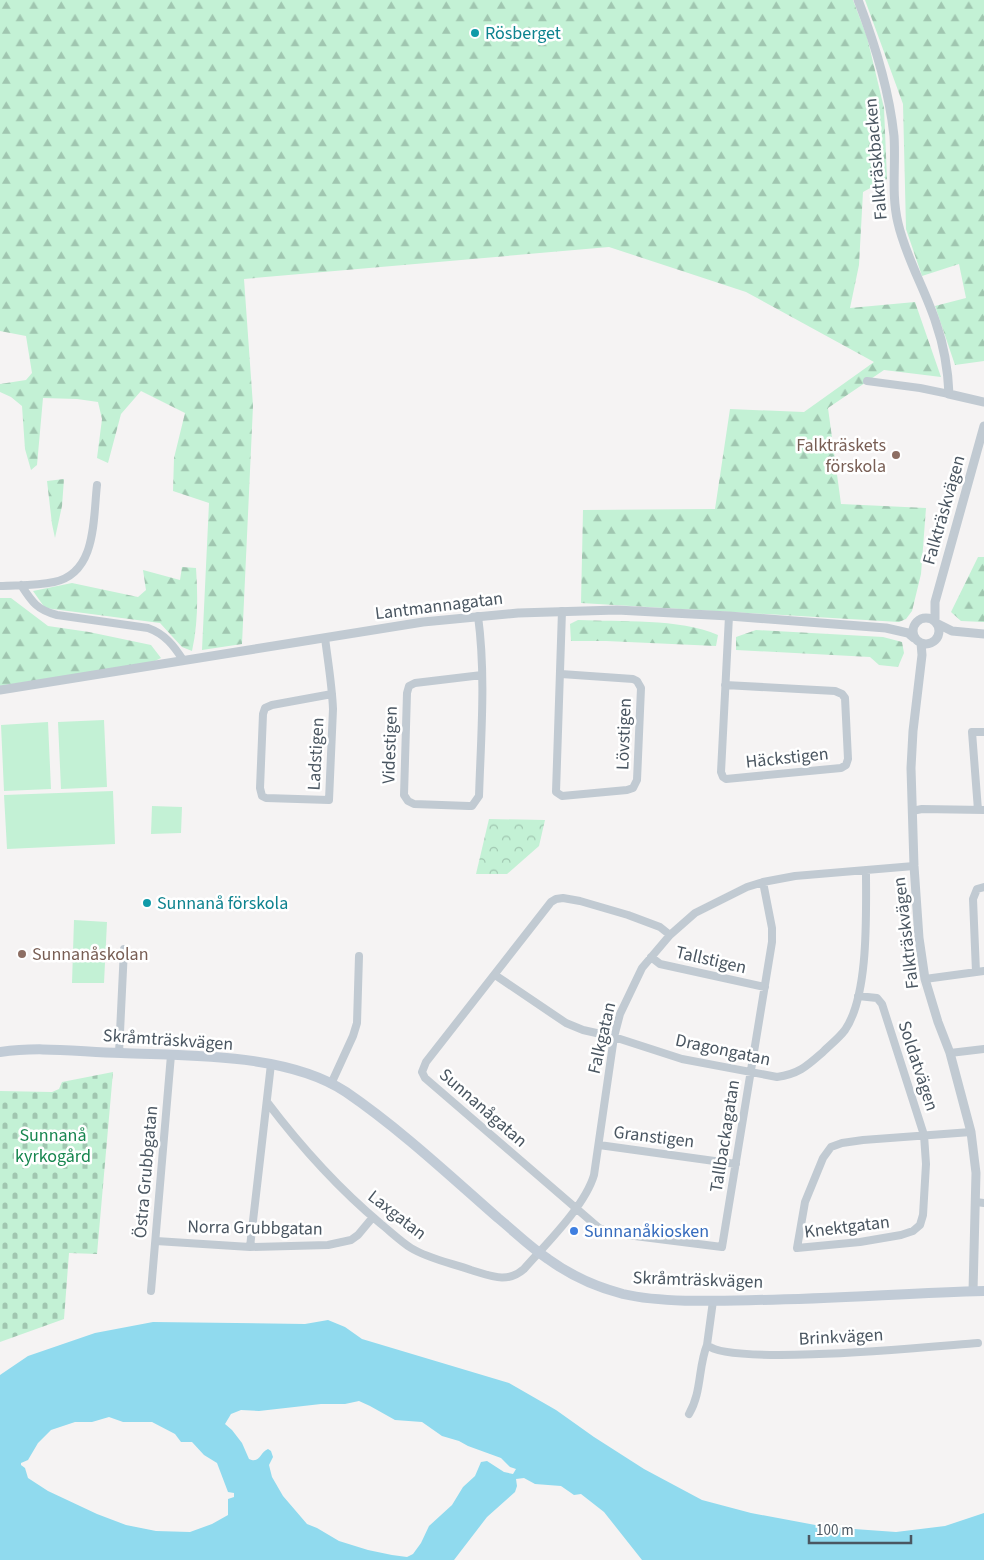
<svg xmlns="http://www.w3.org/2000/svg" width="984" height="1560" font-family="'Source Sans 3',sans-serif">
  <defs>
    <pattern id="forest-firs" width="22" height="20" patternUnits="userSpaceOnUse" patternTransform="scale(1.25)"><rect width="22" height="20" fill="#c3f1d5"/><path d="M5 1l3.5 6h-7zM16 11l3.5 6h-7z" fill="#a0c6b0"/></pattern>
    <pattern id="cemetery-stones" width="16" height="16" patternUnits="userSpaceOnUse" patternTransform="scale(1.25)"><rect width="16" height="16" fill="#c3f1d5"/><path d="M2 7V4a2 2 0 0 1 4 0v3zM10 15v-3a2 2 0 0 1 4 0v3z" fill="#a0c6b0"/></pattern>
    <pattern id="park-crowns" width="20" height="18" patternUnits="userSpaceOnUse" patternTransform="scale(1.25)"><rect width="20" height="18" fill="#c3f1d5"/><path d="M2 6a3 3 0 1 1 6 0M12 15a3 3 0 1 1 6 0" fill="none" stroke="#a0c6b0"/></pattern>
  </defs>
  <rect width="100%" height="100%" fill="#f5f3f3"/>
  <path fill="#c3f1d5" d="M104 720 107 787 61 789 58 722Z
    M48 722 51 789 4 791 1 725Z
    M113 791 115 844 7 849 4 795Z
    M152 806 182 807 181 833 151 834Z
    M74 920 107 922 104 983H72Z"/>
  <path fill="url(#forest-firs)" d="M0 0H853L867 37 884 108 887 179 863 192 859 265 850 308 915 302 941 377 884 370 828 408 841 504 926 508 921 574 912 611 906 619 899 622 581 603 583 510 715 509 730 409 804 412 874 362 746 292 609 247 244 279 253 406 242 644 202 650 209 503 173 491 174 458 185 413 141 391 121 414 108 463 97 458 102 419 98 402 77 399 43 398 37 465 31 470 25 449 22 406 11 397 0 392V384L26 380 32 373 26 336 0 331Z
    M865 0H984V361L955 365 935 306 966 298 959 264 922 276 906 229 903 104Z
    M64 479 62 506 55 538 52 524 47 481Z
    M978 557H984V622L961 621 951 612Z
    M182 567 196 568C198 596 198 624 192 651L182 647 160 623 45 608 33 591 72 583 138 597 146 590 143 570 180 580Z
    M0 598H11L48 626 89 632 151 645 161 658 153 662 0 686Z
    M578 620C620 622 679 618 718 635L716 646 606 641H571L570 624Z
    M756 630 883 637 902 642 904 653 898 667 879 665 870 657 736 650V637Z"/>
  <path fill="url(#cemetery-stones)" d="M113 1072 97 1254 69 1253 64 1319 0 1342V1091L52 1092 59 1089 62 1082Z"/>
  <path fill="url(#park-crowns)" d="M489 819 545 820 539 846 507 874H476Z"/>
  <path fill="#90daee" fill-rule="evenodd" d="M328 1320 345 1327 362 1339 509 1383 556 1410 594 1437 644 1469 702 1500 751 1513 826 1527 896 1532 945 1526 984 1513V1560H642L604 1512 581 1494 574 1495 561 1486 535 1484 524 1478 516 1479 517 1486 515 1492 487 1517 454 1560H0V1375L28 1356 95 1333 153 1322 305 1324ZM359 1401 370 1406 395 1420 422 1422 442 1436 459 1441 468 1446 501 1458 510 1467 516 1469 513 1474 504 1472 487 1461 481 1462 475 1476 463 1487 452 1505 429 1526 421 1543 413 1554 407 1557 392 1555 368 1550 339 1541 317 1528 307 1524 283 1496 272 1477 269 1465 273 1457 271 1451 268 1449C260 1452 260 1464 249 1459L242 1443 232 1430 225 1424 231 1414 241 1410 259 1411 321 1404H345ZM109 1417 123 1422H152L175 1434 181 1442H192L204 1455 217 1463 228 1492 234 1493V1497L228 1499V1515L212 1524 190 1532 156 1531 126 1525 97 1514 48 1491 28 1478 25 1468 21 1465V1463L28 1460 38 1443 51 1430 75 1422H92Z"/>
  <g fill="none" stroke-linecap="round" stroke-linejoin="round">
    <path stroke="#c1cad2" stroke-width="8" d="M867 381 920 388 949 394
      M21 585C32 602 37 610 57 615L148 628C165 634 174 646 183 660
      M0 586C18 585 36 586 54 582 97 573 93 519 97 485
      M478 616C486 675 481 736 479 796L472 806H469L414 804 408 801 404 795 407 693 409 686 415 683 482 675
      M325 638C328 662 332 685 333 709L329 800 266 798 262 796 260 788 263 714 265 708 272 705 332 694
      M561 674 633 679 637 681 641 688 637 780 633 788 627 790 562 796 556 792 562 611
      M725 685 835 691 842 694 845 698 848 759 846 765 841 768 726 779 723 777 721 772 729 616
      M978 810 972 732H984
      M912 811 922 809 984 810
      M670 935 660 927 628 915 580 901 563 898 556 899 551 902 426 1062 422 1072 425 1078 599 1228 611 1233 722 1247 772 942V928L763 882
      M651 957 660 964 765 987
      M976 972 973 899 977 889 984 887
      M495 975 566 1023 583 1030 614 1037 682 1059 777 1077C799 1074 807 1066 823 1052 830 1045 839 1038 845 1030 869 995 866 913 866 871
      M925 979 984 971
      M858 996 877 998 882 1004 924 1135 926 1164 923 1215 920 1225 913 1231 901 1235 860 1242 797 1248 805 1202 823 1158 831 1147 842 1143 863 1140 971 1132
      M119 1053 124 949
      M950 1053 984 1049
      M331 1084 353 1036 357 1023 359 956
      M267 1102C301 1147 338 1188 381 1224 391 1232 400 1241 411 1248 429 1259 451 1263 471 1270 491 1276 507 1284 524 1269 546 1244 585 1206 594 1175L614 1037 620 1014 642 968 670 935 695 913 747 887 763 882 795 876 914 866
      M599 1145 736 1164
      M976 1202 984 1203
      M156 1241 250 1247 328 1245 351 1240 358 1235 373 1217
      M250 1247 271 1064
      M151 1291 171 1055
      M713 1301 707 1345C731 1367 936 1346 978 1343
      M689 1414C702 1392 698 1367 707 1345"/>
    <path stroke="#c1cad2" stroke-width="9" d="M858 0C875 44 889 89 894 136 896 166 891 194 898 223 906 258 925 289 936 323 944 346 948 370 949 394L984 402
      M913 631a13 13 0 1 1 26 0a13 13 0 1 1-26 0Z
      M935 621V602L984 426
      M938 624 952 631 984 634
      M921 643 922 655 913 731 911 768 914 866 919 938 925 979 938 1022 950 1053 971 1132 976 1173 973 1291
      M0 690 423 622 518 613 617 610 729 616 886 628 908 633 914 638"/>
    <path stroke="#c1cbd6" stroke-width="10" d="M0 1052C41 1046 80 1052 121 1053 190 1056 288 1053 346 1092 400 1129 449 1175 498 1218 515 1232 530 1247 548 1259 570 1275 596 1287 623 1294 662 1303 716 1301 756 1300 832 1299 908 1293 984 1291"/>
  </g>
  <g fill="#0f9aa8" stroke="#fff" stroke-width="2">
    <circle cx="475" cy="33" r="5"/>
    <circle cx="147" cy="903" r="5"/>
  </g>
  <g fill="#8d6e63" stroke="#fff" stroke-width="2">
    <circle cx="896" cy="455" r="5"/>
    <circle cx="22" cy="954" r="5"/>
  </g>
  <circle fill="#3f7fe0" stroke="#fff" stroke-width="2" cx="574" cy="1231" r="5"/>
  <g text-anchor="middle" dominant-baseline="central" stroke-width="5" stroke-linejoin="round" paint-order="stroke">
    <g font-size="18" fill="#0d838f" stroke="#fff" text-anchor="start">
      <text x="485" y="33">Rösberget</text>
      <text x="157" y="903">Sunnanå förskola</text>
    </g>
    <g font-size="18" fill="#4a5661" stroke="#fff">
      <text transform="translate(876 159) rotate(-95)">Falkträskbacken</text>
      <text transform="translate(944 510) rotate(-74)">Falkträskvägen</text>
      <text transform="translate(439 606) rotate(-7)">Lantmannagatan</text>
      <text transform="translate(624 734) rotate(-88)">Lövstigen</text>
      <text transform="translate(390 745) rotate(-88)">Videstigen</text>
      <text transform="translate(316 754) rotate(-87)">Ladstigen</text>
      <text transform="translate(787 758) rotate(-6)">Häckstigen</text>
      <text transform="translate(906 933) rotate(-97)">Falkträskvägen</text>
      <text transform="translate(711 960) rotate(13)">Tallstigen</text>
      <text transform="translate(602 1038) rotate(-77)">Falkgatan</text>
      <text transform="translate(168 1040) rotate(4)">Skråmträskvägen</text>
      <text transform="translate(723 1050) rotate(12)">Dragongatan</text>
      <text transform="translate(918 1066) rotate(72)">Soldatvägen</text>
      <text transform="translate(483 1108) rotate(41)">Sunnanågatan</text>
      <text transform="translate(725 1136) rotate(-81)">Tallbackagatan</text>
      <text transform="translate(654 1137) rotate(7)">Granstigen</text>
      <text transform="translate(146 1172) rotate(-85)">Östra Grubbgatan</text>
      <text transform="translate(397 1215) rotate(38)">Laxgatan</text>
      <text transform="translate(847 1227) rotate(-7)">Knektgatan</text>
      <text transform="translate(255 1228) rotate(1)">Norra Grubbgatan</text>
      <text transform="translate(698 1280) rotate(2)">Skråmträskvägen</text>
      <text transform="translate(841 1337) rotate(-3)">Brinkvägen</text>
    </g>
    <g font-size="18" fill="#785e54" stroke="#fff" text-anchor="end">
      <text x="886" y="445">Falkträskets<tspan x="886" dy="21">förskola</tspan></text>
      <text x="32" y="954" text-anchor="start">Sunnanåskolan</text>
    </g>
    <g font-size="18" fill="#17864f" stroke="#fff">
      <text x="53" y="1135">Sunnanå<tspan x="53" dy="21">kyrkogård</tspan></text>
    </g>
    <g font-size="18" fill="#366cbe" stroke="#fff" text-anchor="start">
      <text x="584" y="1231">Sunnanåkiosken</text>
    </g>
  </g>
  <path d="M809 1535v8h102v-8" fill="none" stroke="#4a5661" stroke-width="2.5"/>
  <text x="816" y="1535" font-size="15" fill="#4a5661" stroke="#ffffff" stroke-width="4" paint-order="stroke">100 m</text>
</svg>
